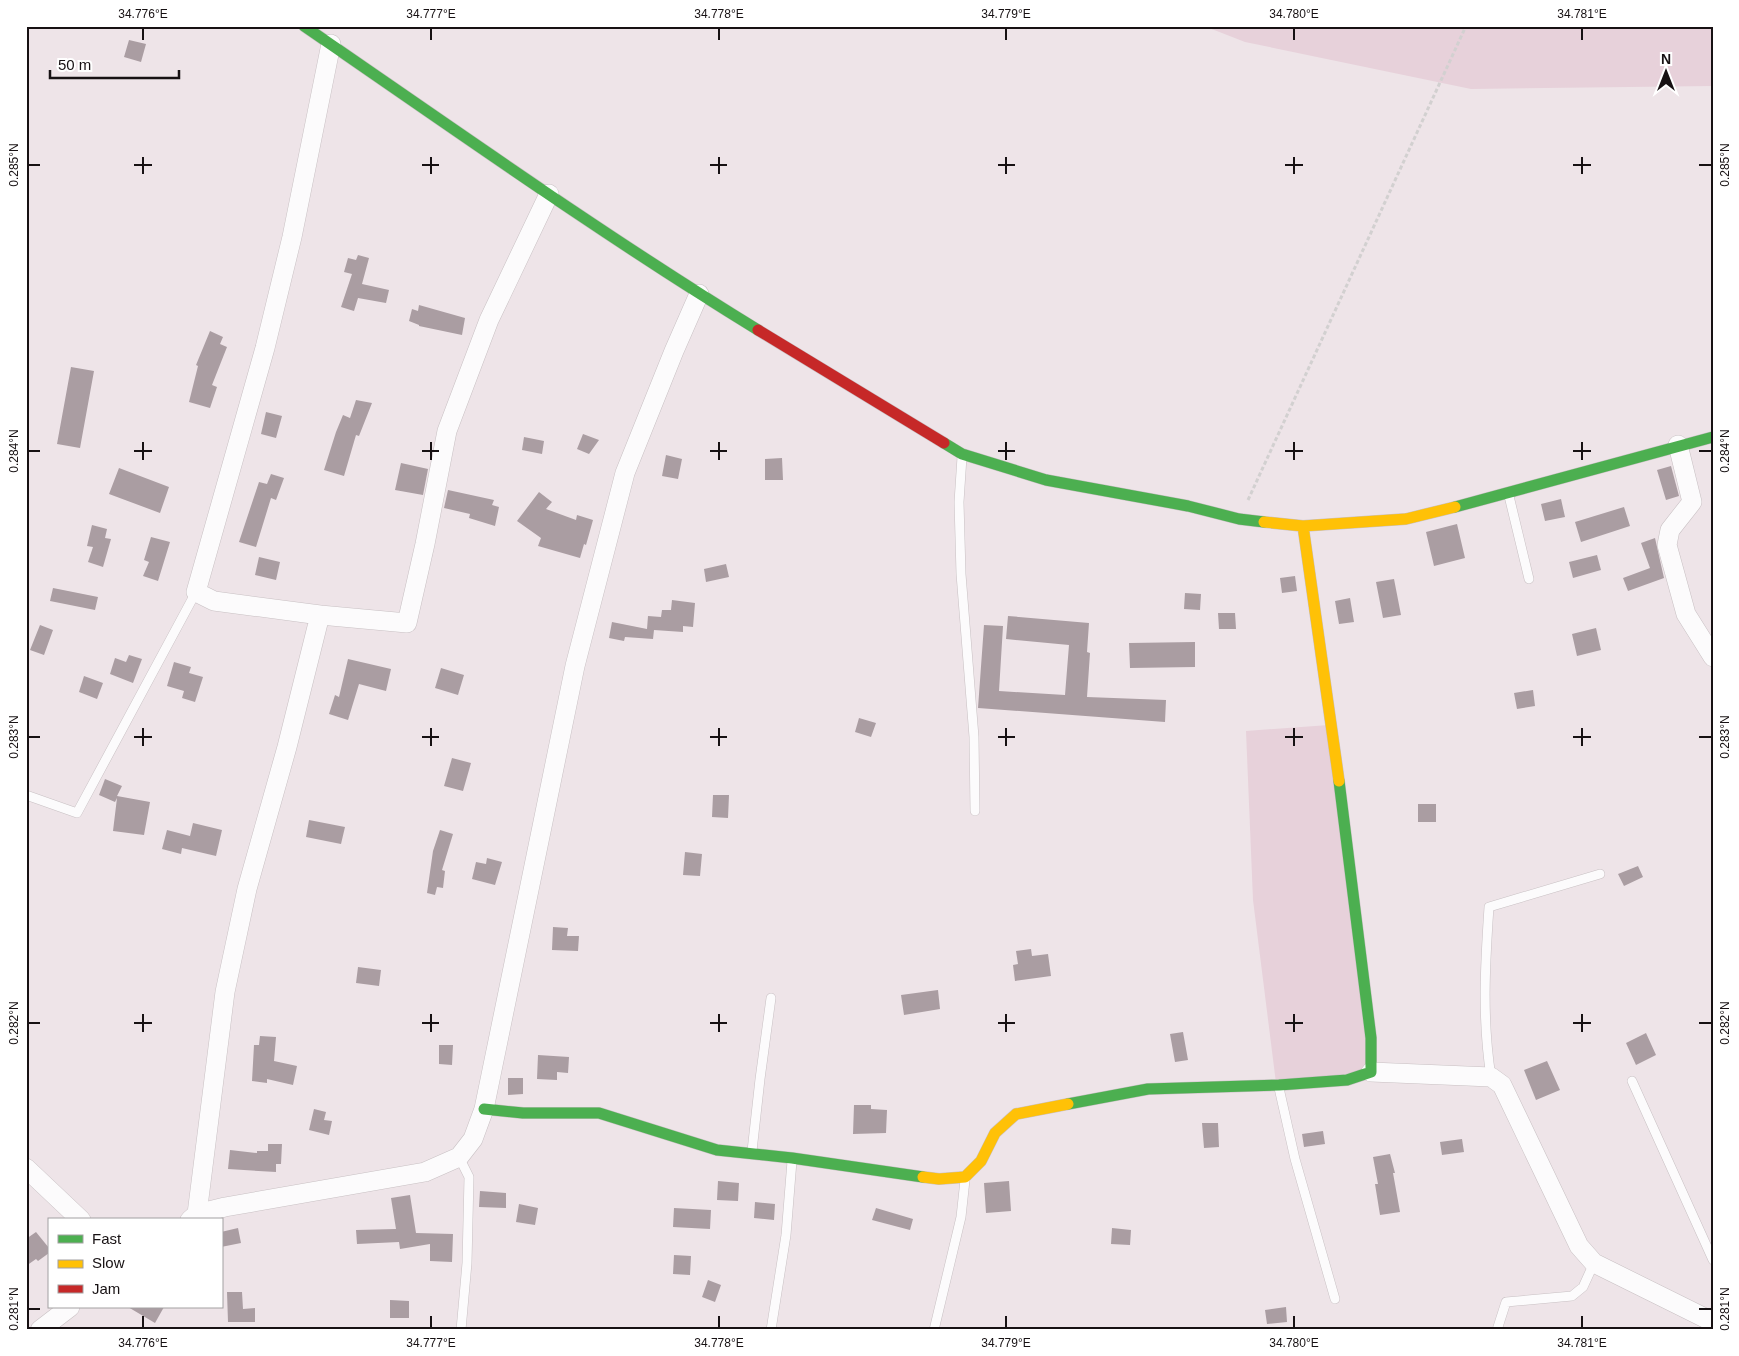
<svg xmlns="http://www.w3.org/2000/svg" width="1739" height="1356" font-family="Helvetica,sans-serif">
  <rect width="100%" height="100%" fill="#eee4e8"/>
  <path fill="#e7d1da" d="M1204 26H1713V86L1471 89 1245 42Z
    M1329 725 1369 1071 1276 1083 1253 900 1246 731Z"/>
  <path fill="#aa9da2" d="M129 40 146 44 141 62 124 57Z
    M358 255 369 258 362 284 389 290 386 303 358 298 354 311 341 307 352 274 344 272 348 258 356 260Z
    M419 305 465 318 462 335 419 326V325L409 321 412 309 418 311Z
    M210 331 223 337 220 344 227 347 212 385 217 387 210 408 189 402 198 366 196 365Z
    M71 367 94 371 80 448 57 444Z
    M356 400 372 403 359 436 356 435 344 476 324 470 336 432 343 415 350 418Z
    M266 412 282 416 276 438 261 434Z
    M583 434 599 440 589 454 577 449Z
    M524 437 544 441 542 454 522 450Z
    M666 455 682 459 678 479 662 476Z
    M782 458 783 480H765V459Z
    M401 463 428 469 423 495 395 490Z
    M1671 466 1679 496 1666 500 1657 470Z
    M119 468 169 487 160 513 109 494Z
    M271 474 284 478 276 500 271 498 256 547 239 542 259 482 267 484Z
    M448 490 494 500 492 505 499 507 495 526 469 518 470 514 444 508Z
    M539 492 552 502 546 509 576 520 577 515 593 520 586 545 584 544 580 558 538 546 541 538 517 521Z
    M1561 499 1565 517 1545 521 1541 504Z
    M1624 507 1630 526 1581 542 1575 522Z
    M1457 524 1465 558 1434 566 1426 532Z
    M92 525 107 529 105 538 111 539 103 567 88 562 93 547 87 546Z
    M151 537 170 542 158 581 143 576 149 562 144 560Z
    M1655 538 1664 578 1628 591 1623 578 1650 568 1641 543Z
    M1597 555 1601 570 1573 578 1569 562Z
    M259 557 280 562 276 580 255 575Z
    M726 564 729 577 706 582 704 569Z
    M1295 576 1297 591 1282 593 1280 578Z
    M1394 579 1401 615 1383 618 1376 582Z
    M53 588 98 597 95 610 50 601Z
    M1185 593 1201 594 1200 610 1184 609Z
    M1350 598 1354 622 1339 624 1335 601Z
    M672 600 695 603 693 627 683 626V632L654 630 653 639 625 637 624 641 609 638 612 622 647 629 648 616 661 617 662 610H671Z
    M1218 613H1235L1236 629H1219Z
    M1008 616 1089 623 1087 652 1090 653 1087 697 1166 700 1165 722 978 708 984 625 1003 626 999 691 1065 695 1069 645 1006 639Z
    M40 625 53 630 44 655 30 650Z
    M1596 628 1601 650 1577 656 1572 634Z
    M1195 642V667L1130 668 1129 643Z
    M129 655 142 659 133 683 110 674 115 658 126 662Z
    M348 659 391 669 386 691 359 684 348 720 329 714 335 695 339 697Z
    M174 662 191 667 189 673 203 677 195 702 182 698 184 691 167 686Z
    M441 668 464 675 458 695 435 688Z
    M84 676 103 683 97 699 79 692Z
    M1533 690 1535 706 1517 709 1514 693Z
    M859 718 876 723 871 737 855 732Z
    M452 758 471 763 463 791 444 786Z
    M105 779 122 786 117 796 150 802 144 835 113 831 117 798 115 802 99 795Z
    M713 795H729L728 818 712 817Z
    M1418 804H1436V822H1418Z
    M309 820 345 827 341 844 306 837Z
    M193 823 222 830 216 856 182 848 181 854 162 849 167 830 190 836Z
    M440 830 453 834 442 870 445 871 443 888 437 887 435 895 427 893 433 851Z
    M685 852 702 854 700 876 683 875Z
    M487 858 502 862 495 885 472 879 476 862 486 864Z
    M1638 866 1643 877 1624 886 1618 874Z
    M553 927 568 928 567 936H579L578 951 552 950Z
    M1031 949 1032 956 1048 954 1051 976 1015 981 1013 965 1018 964 1016 951Z
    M358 967 381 970 379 986 356 983Z
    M938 990 940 1009 904 1015 901 995Z
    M1183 1032 1188 1060 1175 1062 1170 1034Z
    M1646 1033 1656 1055 1636 1065 1626 1043Z
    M260 1036 276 1037 274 1061 297 1066 293 1085 267 1079V1083L252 1081 254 1045H259Z
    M439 1045H453L452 1065 439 1064Z
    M538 1055 569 1057 568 1073 557 1072V1080L537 1079Z
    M1547 1061 1560 1090 1536 1100 1524 1070Z
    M508 1078H523V1094L508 1095Z
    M854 1105H871V1109L887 1110 886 1133 853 1134Z
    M314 1109 326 1112 324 1120 332 1121 329 1135 309 1130Z
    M1202 1123H1218L1219 1147 1204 1148Z
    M1323 1131 1325 1144 1304 1147 1302 1134Z
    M1462 1139 1464 1152 1442 1155 1440 1142Z
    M268 1144H282L281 1164H276V1172L228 1169 230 1150 257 1153V1151H268Z
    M1390 1154 1395 1173H1393L1400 1212 1380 1215 1375 1184H1378L1373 1157Z
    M718 1181 739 1183 738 1201 717 1200Z
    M1009 1181 1011 1211 986 1213 984 1183Z
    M480 1191 506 1193V1208L479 1207Z
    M410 1195 416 1233 453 1234 452 1262 430 1261V1244L400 1249 399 1242 357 1244 356 1230 396 1229 391 1198Z
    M755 1202 775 1204 774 1220 754 1218Z
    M519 1204 538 1208 535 1225 516 1222Z
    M674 1208 711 1210 710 1229 673 1227Z
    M876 1208 913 1219 910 1230 872 1220Z
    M238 1228 241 1243 221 1247V1232Z
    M1112 1228 1131 1230 1130 1245 1111 1244Z
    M36 1232 49 1248V1253L38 1261 36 1259 26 1266V1239Z
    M674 1255 691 1256 690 1275 673 1274Z
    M708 1280 721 1285 715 1302 702 1297Z
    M227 1292H242L243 1309 255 1308V1322H228Z
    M390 1300 409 1301V1318H390Z
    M128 1307H164L155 1323Z
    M1286 1307 1287 1322 1267 1324 1265 1310Z"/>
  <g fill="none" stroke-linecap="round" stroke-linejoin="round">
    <g stroke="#c8c0c3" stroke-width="10">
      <path id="lane" d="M962 457 959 502 961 574 974 737 975 811
        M1509 496 1529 579
        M26 795 77 813 196 592
        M1491 1077C1482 1019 1485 966 1489 907L1600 874
        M1632 1081 1713 1260
        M1279 1088 1295 1159 1335 1299
        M752 1151 760 1079 771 998
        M459 1157 469 1177 467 1263 461 1330
        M771 1330 786 1235 792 1161
        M934 1330 961 1217 965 1180
        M1497 1330 1506 1302 1572 1296 1583 1287 1594 1263"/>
    </g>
    <g stroke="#c8c0c3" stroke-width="20">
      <path id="street" d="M1678 445 1692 502 1670 530 1667 545 1686 614 1713 657
        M320 615 407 623 425 544 447 431 489 320 549 194
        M1371 1072 1491 1077 1502 1085 1579 1246 1594 1263 1713 1322
        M26 1168 81 1220
        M197 1214 225 992 247 889 287 747 320 615 214 601 196 592 265 348 292 237 331 44
        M190 1220 197 1214 225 1207 425 1172 459 1157 473 1139 484 1109 575 666 625 473 674 351 699 294
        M40 1330 70 1307"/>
    </g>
    <g stroke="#c8c0c3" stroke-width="12">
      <path id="fast" d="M304 26C454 129 603 235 758 330
        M944 443 962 454 1046 480 1188 506 1239 519 1264 522
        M1455 507 1713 437
        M1068 1104 1148 1089 1279 1085 1347 1080 1371 1072V1038L1339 781
        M484 1109 523 1113H599L717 1150 792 1158 923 1177"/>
    </g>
    <g stroke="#c8c0c3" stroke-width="12">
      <path id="slow" d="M1264 522 1303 526 1406 519 1455 507
        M1303 526 1339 781
        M923 1177 939 1179 965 1177 981 1161 995 1133 1016 1114 1068 1104"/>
    </g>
    <g stroke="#c8c0c3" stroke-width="12">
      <path id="jam" d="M758 330 944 443"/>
    </g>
    <path stroke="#d2d0d0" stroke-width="3" stroke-dasharray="4 2.5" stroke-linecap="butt" d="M1248 500 1466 26"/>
    <use href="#lane" stroke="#fcfbfc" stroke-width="9"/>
    <use href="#street" stroke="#fcfbfc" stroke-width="19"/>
    <use href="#fast" stroke="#4caf50" stroke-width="11"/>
    <use href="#slow" stroke="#ffc107" stroke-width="11"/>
    <use href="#jam" stroke="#c62828" stroke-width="11"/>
  </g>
  <path fill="none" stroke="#171113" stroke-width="2" d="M143 28V40M431 28V40M719 28V40M1006 28V40M1294 28V40M1582 28V40M143 157V174M431 157V174M719 157V174M1006 157V174M1294 157V174M1582 157V174M28 165H40M134 165H152M422 165H439M710 165H727M998 165H1015M1285 165H1303M1573 165H1591M1699 165H1712M143 442V460M431 442V460M719 442V460M1006 442V460M1294 442V460M1582 442V460M28 451H40M134 451H152M422 451H439M710 451H727M998 451H1015M1285 451H1303M1573 451H1591M1699 451H1712M143 728V746M431 728V746M719 728V746M1006 728V746M1294 728V746M1582 728V746M28 737H40M134 737H152M422 737H439M710 737H727M998 737H1015M1285 737H1303M1573 737H1591M1699 737H1712M143 1014V1032M431 1014V1032M719 1014V1032M1006 1014V1032M1294 1014V1032M1582 1014V1032M28 1023H40M134 1023H152M422 1023H439M710 1023H727M998 1023H1015M1285 1023H1303M1573 1023H1591M1699 1023H1712M28 1309H40M1699 1309H1712M143 1316V1328M431 1316V1328M719 1316V1328M1006 1316V1328M1294 1316V1328M1582 1316V1328"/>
  <rect width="1739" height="1356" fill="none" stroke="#ffffff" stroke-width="55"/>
  <rect x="48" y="1218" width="175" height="90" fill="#ffffff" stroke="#a2a0a1"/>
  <rect x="58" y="1235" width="25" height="8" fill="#4caf50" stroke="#a2a0a1"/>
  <text x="92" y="1244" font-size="15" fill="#171113">Fast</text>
  <rect x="58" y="1260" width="25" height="8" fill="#ffc107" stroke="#a2a0a1"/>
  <text x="92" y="1268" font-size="15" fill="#171113">Slow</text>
  <rect x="58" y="1285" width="25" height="8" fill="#c62828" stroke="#a2a0a1"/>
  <text x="92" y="1294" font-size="15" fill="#171113">Jam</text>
  <g transform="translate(1666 72)" stroke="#ffffff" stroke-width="4" paint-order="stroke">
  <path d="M0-4L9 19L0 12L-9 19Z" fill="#171113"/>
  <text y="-8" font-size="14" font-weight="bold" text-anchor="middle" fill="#171113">N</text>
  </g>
  <path d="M50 70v8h129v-8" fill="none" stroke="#171113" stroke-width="2.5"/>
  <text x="58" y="70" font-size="15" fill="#171113" stroke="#ffffff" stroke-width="4" paint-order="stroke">50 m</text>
  <rect x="28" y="28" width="1684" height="1300" fill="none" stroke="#171113" stroke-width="2"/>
  <g font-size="12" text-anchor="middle" fill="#171113">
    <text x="143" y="18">34.776°E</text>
    <text x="431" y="18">34.777°E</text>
    <text x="719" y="18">34.778°E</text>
    <text x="1006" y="18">34.779°E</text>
    <text x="1294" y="18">34.780°E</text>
    <text x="1582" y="18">34.781°E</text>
    <text transform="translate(14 165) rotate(-90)" y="4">0.285°N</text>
    <text transform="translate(1725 165) rotate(-90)" y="4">0.285°N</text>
    <text transform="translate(14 451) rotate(-90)" y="4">0.284°N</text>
    <text transform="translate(1725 451) rotate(-90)" y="4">0.284°N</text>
    <text transform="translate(14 737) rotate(-90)" y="4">0.283°N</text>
    <text transform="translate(1725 737) rotate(-90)" y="4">0.283°N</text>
    <text transform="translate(14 1023) rotate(-90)" y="4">0.282°N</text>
    <text transform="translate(1725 1023) rotate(-90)" y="4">0.282°N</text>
    <text transform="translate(14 1309) rotate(-90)" y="4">0.281°N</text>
    <text transform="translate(1725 1309) rotate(-90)" y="4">0.281°N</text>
    <text x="143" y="1347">34.776°E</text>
    <text x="431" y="1347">34.777°E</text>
    <text x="719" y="1347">34.778°E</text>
    <text x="1006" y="1347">34.779°E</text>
    <text x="1294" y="1347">34.780°E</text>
    <text x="1582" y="1347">34.781°E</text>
  </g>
</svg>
